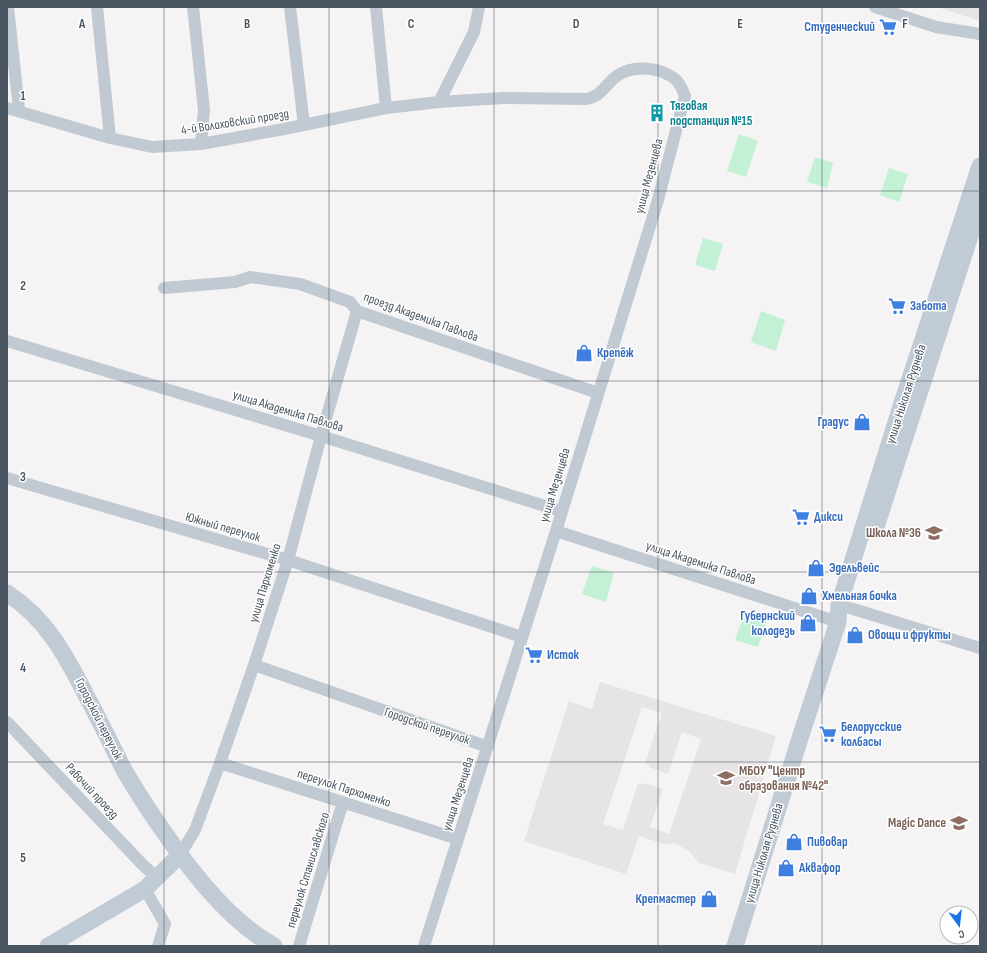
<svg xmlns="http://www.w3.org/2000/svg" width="987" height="953" font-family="'Sofia Sans Condensed',sans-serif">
  <rect width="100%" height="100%" fill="#f5f3f3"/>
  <path fill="#e6e4e5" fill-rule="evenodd" d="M937 7H980V21Z
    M600 682 776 736 735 874 699 863 689 851 674 843 667 845 639 836 626 874 524 841 569 701 592 709ZM642 707 662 713 645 763 649 765V767L668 774 682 732 701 739 669 834 650 827 663 789 643 783 642 785 638 783 623 830 603 824Z"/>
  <path fill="#c3f1d5" d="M739 134 758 141 746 177 727 171Z
    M815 157 833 163 827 188 807 182Z
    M889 168 908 174 899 202 880 195Z
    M703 238 723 244 715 271 695 265Z
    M761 311 785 320 776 351 751 342Z
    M592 566 614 573 606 602 582 594Z
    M745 612 767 620 758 647 735 640Z"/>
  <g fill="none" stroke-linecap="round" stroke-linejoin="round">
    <path stroke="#c1cad2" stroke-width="12" d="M8 7 19 110
      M97 7 110 138
      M193 7 204 110 201 144
      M290 7 304 125
      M376 7 386 108
      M875 7 936 27 980 34
      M439 102 474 32 479 7
      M7 108 110 138 152 147 201 144 284 129 386 108 439 102 504 98 586 99C600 96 603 89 613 79 625 68 644 66 660 71 675 77 679 80 685 96L658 200 556 531 424 946
      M164 288 235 282 250 277 300 284 350 302 357 311 598 393
      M7 341 321 436 561 511
      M7 478 288 560 522 637
      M556 531 838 622
      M850 608 980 648
      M254 665 488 747
      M7 722 142 864 157 878
      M220 763 458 839
      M180 855 195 830 220 763 254 665 288 560 321 436 357 311
      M145 889 165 924 158 946
      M299 946 343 802"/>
    <path stroke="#c1cbd6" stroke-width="17" d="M875 530 980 205
      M7 593C47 619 66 656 87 697 100 721 112 746 124 770 133 786 143 801 153 816 184 862 225 919 274 946
      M48 946 145 889 180 855
      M735 946 801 735 838 622 839 605 901 406 980 166"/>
  </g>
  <path fill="none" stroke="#4a5661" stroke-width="1" stroke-opacity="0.55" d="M164 7V946M329 7V946M494 7V946M658 7V946M822 7V946M7 191H980M7 381H980M7 572H980M7 762H980"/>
  <defs>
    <g id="supermarket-bare" transform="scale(1.38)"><path d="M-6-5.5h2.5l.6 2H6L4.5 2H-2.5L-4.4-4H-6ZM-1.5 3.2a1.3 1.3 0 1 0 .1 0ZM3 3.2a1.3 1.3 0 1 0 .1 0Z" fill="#3f7fe0" stroke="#fff" stroke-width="2.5" paint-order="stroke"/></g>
    <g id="building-bare" transform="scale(1.38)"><path d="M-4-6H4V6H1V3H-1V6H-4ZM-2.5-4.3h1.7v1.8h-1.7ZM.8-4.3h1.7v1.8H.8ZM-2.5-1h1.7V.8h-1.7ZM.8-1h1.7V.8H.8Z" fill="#0f9aa8" stroke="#fff" stroke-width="2.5" paint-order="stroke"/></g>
    <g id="shop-bare" transform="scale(1.38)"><path d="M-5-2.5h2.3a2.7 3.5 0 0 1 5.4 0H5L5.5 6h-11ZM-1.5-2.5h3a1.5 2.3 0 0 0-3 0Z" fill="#3f7fe0" stroke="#fff" stroke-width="2.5" paint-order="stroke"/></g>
    <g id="school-bare" transform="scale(1.38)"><path d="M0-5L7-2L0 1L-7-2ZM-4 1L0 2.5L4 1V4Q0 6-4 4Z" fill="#8d6e63" stroke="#fff" stroke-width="2.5" paint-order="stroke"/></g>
  </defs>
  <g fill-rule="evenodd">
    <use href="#supermarket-bare" x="888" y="27"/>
    <use href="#building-bare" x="657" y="113"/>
    <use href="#supermarket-bare" x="897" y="306"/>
    <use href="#shop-bare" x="584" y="353"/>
    <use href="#shop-bare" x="862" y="422"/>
    <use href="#supermarket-bare" x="801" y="517"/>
    <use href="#school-bare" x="934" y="533"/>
    <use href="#shop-bare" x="816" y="568"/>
    <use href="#shop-bare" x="809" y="596"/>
    <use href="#shop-bare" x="808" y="623"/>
    <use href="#shop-bare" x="855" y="635"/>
    <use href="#supermarket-bare" x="534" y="655"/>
    <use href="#supermarket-bare" x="828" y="734"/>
    <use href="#school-bare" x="726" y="778"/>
    <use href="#school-bare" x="959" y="823"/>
    <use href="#shop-bare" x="794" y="842"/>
    <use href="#shop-bare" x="786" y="868"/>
    <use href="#shop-bare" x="709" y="899"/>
  </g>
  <g text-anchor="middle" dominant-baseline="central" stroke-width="3" stroke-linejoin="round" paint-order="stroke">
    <g font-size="13" font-weight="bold" fill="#366cbe" stroke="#fff" text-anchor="start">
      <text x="875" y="27" text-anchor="end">Студенческий</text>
      <text x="910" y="306">Забота</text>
      <text x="597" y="353">Крепёж</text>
      <text x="849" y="422" text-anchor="end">Градус</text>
      <text x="814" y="517">Дикси</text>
      <text x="829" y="568">Эдельвейс</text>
      <text x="822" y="596">Хмельная бочка</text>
      <text x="795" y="616" text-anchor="end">Губернский<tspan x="795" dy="15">колодезь</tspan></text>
      <text x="868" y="635">Овощи и фрукты</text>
      <text x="547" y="655">Исток</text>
      <text x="841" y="727">Белорусские<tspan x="841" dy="15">колбасы</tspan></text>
      <text x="807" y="842">Пивовар</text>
      <text x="799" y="868">Аквафор</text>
      <text x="696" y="899" text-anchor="end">Крепмастер</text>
    </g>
    <g font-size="13" font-weight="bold" fill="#0d838f" stroke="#fff" text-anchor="start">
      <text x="670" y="106">Тяговая<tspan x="670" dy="15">подстанция №15</tspan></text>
    </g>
    <g font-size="13" fill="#4a5661" stroke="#fff">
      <text transform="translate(235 122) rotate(-9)">4-й Волоховский проезд</text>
      <text transform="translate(649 176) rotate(-75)">улица Мезенцева</text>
      <text transform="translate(421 317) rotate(20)">проезд Академика Павлова</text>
      <text transform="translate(906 394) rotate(-72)">улица Николая Руднева</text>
      <text transform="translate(288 411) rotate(17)">улица Академика Павлова</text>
      <text transform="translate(555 485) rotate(-73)">улица Мезенцева</text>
      <text transform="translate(223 527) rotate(16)">Южный переулок</text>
      <text transform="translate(701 563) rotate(18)">улица Академика Павлова</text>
      <text transform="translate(265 583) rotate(-73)">улица Пархоменко</text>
      <text transform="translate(99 719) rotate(63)">Городской переулок</text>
      <text transform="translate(427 726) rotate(19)">Городской переулок</text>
      <text transform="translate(344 788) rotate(18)">переулок Пархоменко</text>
      <text transform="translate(92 791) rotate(47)">Рабочий проезд</text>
      <text transform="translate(458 794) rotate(-72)">улица Мезенцева</text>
      <text transform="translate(764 853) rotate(-73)">улица Николая Руднева</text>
      <text transform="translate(308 870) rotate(-73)">переулок Станиславского</text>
    </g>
    <g font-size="13" font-weight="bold" fill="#785e54" stroke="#fff" text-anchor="end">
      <text x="921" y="533">Школа №36</text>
      <text x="739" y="771" text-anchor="start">МБОУ "Центр<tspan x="739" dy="15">образования №42"</tspan></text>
      <text x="946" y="823">Magic Dance</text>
    </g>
  </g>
  <g font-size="13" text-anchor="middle" font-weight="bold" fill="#4a5661" stroke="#fff" stroke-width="3" stroke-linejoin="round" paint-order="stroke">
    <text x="82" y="28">A</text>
    <text x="247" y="28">B</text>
    <text x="411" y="28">C</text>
    <text x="576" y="28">D</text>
    <text x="740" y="28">E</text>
    <text x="905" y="28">F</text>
    <text x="23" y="100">1</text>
    <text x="23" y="290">2</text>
    <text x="23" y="481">3</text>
    <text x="23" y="672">4</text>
    <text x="23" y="862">5</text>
  </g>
  <rect width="987" height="953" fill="none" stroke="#4a5661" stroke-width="16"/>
  <g transform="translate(959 925) rotate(165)"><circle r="19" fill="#ffffff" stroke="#b7bbc0"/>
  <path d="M0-3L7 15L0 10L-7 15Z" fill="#1a73e8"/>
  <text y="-6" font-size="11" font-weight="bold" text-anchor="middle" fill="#4a5661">С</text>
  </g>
</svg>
